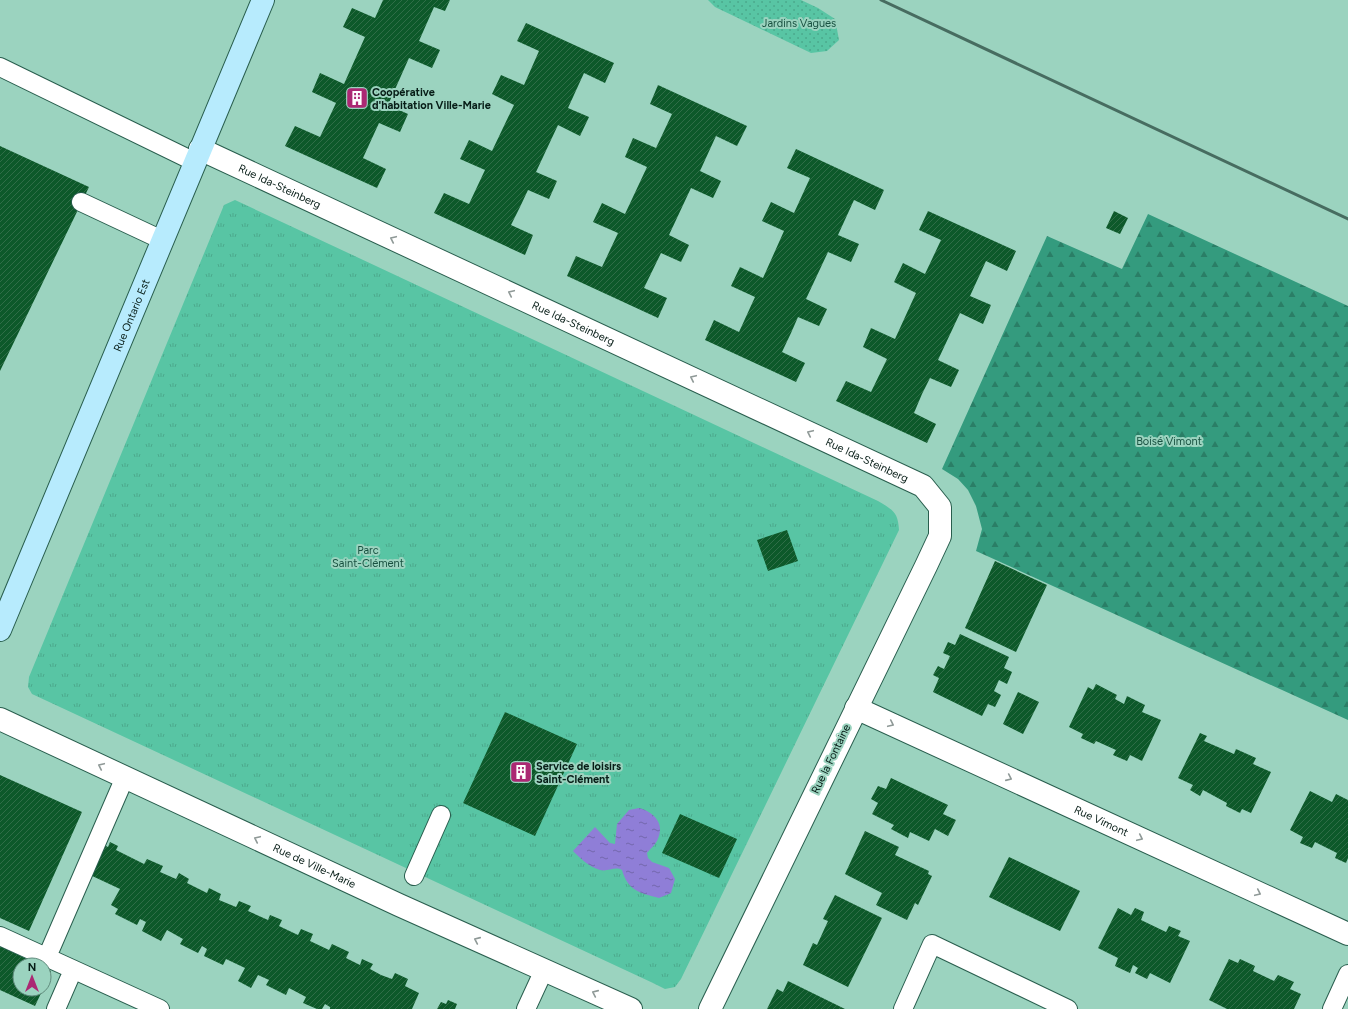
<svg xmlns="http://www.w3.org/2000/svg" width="1348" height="1009" font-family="Figtree,sans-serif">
  <defs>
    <pattern id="forest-firs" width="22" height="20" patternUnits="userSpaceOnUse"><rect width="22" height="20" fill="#349b7e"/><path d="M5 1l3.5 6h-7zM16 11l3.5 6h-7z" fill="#2a7e66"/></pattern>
    <pattern id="park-tufts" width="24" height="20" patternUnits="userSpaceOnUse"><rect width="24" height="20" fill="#58c5a4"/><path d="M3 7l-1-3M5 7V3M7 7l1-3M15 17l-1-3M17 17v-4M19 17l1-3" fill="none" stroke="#4ba98c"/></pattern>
    <pattern id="garden-dots" width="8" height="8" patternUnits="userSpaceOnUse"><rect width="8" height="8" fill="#58c5a4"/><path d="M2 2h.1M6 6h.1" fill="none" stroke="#4ba98c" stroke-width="1.8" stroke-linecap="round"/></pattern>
    <pattern id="water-ripples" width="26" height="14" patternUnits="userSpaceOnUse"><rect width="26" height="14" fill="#8f7ed7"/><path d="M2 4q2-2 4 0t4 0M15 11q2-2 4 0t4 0" fill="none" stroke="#7367ad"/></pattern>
    <pattern id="building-hatch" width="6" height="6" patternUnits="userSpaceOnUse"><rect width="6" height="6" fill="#0d592a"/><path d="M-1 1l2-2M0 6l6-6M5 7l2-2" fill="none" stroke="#2f6d47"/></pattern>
  </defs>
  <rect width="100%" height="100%" fill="#9bd3bf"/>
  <path fill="url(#forest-firs)" d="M1148 214 1348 306V720L976 551 982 529 976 506 968 490 958 479 942 469 1047 236 1122 269Z"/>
  <path fill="url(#park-tufts)" d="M235 200 878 501C893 510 898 512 899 530L681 979 675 987 665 989 653 983 32 694 28 687 29 677 224 205Z"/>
  <path fill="url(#garden-dots)" d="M708 0H801L818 8 835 19 839 40 827 51 811 53 715 7Z"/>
  <path fill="url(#water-ripples)" d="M639 808C654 812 666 824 657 841 655 845 650 849 647 853L648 858 652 862 669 868 675 879 671 893 659 898C640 893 628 891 622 870 615 866 608 872 600 870 589 867 580 858 573 851L595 827 610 843 615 844 617 824 629 810Z"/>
  <path fill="url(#building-hatch)" d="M383 0H450L445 11 434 7 419 41 440 50 432 68 409 58 388 105 408 114 400 132 379 123 363 158 386 169 377 188 285 146 295 126 320 137 336 103 312 92 320 73 344 84 365 37 343 27 352 8 375 18Z
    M526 23 614 63 605 83 584 73 568 108 589 117 580 136 558 125 536 172 557 181 549 199 528 190 520 207 511 225 533 235 525 255 434 213 444 193 469 204 485 170 460 159 469 140 492 151 514 105 492 94 501 75 524 85 539 51 517 41Z
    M658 85 747 126 737 146 716 136 700 171 721 181 713 198 691 188 669 235 689 245 681 262 661 253 644 288 667 298 658 318 567 276 576 256 602 267 618 233 593 222 602 203 625 214 647 167 625 157 633 138 656 148 672 114 650 104Z
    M0 146 89 187 0 371Z
    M796 149 884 190 875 210 854 200 838 235 859 244 851 262 828 252 806 299 827 309 819 326 798 317 791 333 782 352 805 363 796 382 705 340 714 320 739 332 755 297 731 286 740 267 763 278 784 231 762 221 771 202 794 213 810 178 787 168Z
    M928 211 1016 251 1007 271 986 261 970 296 991 305 983 324 960 313 938 360 959 370 951 387 930 378 922 394 914 413 936 424 927 443 836 401 846 381 871 392 887 359 863 347 871 328 895 339 916 293 894 282 903 263 925 274 941 240 919 230Z
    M1114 211 1128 218 1120 234 1106 228Z
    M787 530 798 561 768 571 757 540Z
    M995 561 1047 585 1016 652 965 628Z
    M960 634 1009 657 1004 668 1012 672 1007 684 999 680 994 691 1001 695 995 707 988 704 982 716 933 692 939 678 933 675 938 666 944 669 950 656 943 653 948 642 955 645Z
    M1096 684 1117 695 1115 699 1124 704 1127 696 1145 705 1142 712 1161 720 1142 761 1130 755 1127 761 1113 755 1116 750 1096 741 1094 744 1081 738 1083 734 1069 727 1088 687 1093 690Z
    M1018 692 1039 702 1023 734 1003 724Z
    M505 712 577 744 535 836 463 803Z
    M1200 733 1207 736 1204 741 1234 754 1236 749 1256 758 1253 764 1271 772 1251 813 1242 809 1240 813 1226 806 1227 803 1203 790 1200 796 1190 790 1193 785 1178 778Z
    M0 775 82 812 29 931 0 918Z
    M891 778 948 805 943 814 956 820 948 836 935 829 929 841 910 832 908 838 891 829 894 825 872 814 878 803 871 799 878 786 886 789Z
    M1310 791 1332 802 1336 794 1348 800V858L1346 863 1335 858 1337 853 1315 842 1312 848 1300 843 1303 837 1290 830Z
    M680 814 737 839 719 878 662 853Z
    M865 831 899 847 895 855 929 871 928 874 932 876 918 905 915 903 907 920 876 905 882 893 845 874Z
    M110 842 118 846 116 850 144 864 147 859 163 866 160 872 176 879 179 873 189 879 187 883 207 893 209 888 221 894 219 900 236 907 239 901 251 906 248 911 268 920 270 915 282 920 279 926 298 935 301 929 313 934 310 941 329 950 332 944 349 952 346 958 360 965 362 959 373 964 370 969 381 975 392 979 395 973 408 979 405 986 419 993 412 1009H330V1007L325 1004 322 1009H317L303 1003 306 997 289 988 286 995 266 985 269 980 258 975 251 988 238 981 245 968 226 959 223 965 204 956 207 949 202 946 198 953 180 944 183 939 167 930 161 941 142 931 146 922 140 919 137 925 115 914 118 909 111 905 120 889 88 874 102 844 108 847Z
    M1009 857 1080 891 1060 931 989 897Z
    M835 895 882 918 848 987 803 965 813 943 817 945 828 921 823 919Z
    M1118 908 1131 915 1135 908 1144 912 1141 920 1166 932 1169 926 1181 931 1178 936 1190 941 1170 983 1150 973 1147 979 1135 973 1138 968 1133 965 1130 973 1115 966 1118 958 1098 948Z
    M0 946 39 965H20V989H43L35 1006 0 990Z
    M1229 959 1238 963 1240 959 1255 966 1253 971 1274 981 1278 975 1294 982 1290 989 1301 994 1294 1009H1227L1209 1000Z
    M44 968 51 971 44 987Z
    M788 981 845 1009H767L777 989 783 992Z
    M448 1000 457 1004 455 1009H437L441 1002 446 1004Z"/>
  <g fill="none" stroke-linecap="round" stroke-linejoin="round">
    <g stroke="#295e4e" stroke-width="20">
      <path id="lane" d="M0 67 195 162
        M81 202 162 240
        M414 876 441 815
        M0 936 160 1009
        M47 957 125 777
        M56 1009 73 970
        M526 1009 544 970
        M903 1009 932 944 1068 1009
        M1332 1009 1348 974"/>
    </g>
    <g stroke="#295e4e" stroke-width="24">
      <g id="street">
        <path id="s1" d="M200 149 923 486 940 507V536L926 566 710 1009"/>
        <path id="s2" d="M856 708 1348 934"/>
        <path id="s3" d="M0 719 399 905 631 1009"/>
      </g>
    </g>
    <g stroke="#295e4e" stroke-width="24">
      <g id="secondary">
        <path id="s4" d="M0 630 263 0"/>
      </g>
    </g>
    <use href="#lane" stroke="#fff" stroke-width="18"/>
    <use href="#street" stroke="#fff" stroke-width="22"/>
    <use href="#secondary" stroke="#b7ebfd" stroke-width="22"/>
    <path stroke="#476c60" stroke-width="3" d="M881 0 1348 219"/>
  </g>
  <defs><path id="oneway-chevron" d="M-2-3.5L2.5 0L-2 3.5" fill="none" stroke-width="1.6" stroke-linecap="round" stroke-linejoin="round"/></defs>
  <g stroke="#8f9997">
    <use href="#oneway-chevron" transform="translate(393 239) rotate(-155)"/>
    <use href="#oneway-chevron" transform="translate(511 293) rotate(-155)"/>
    <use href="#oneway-chevron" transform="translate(693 378) rotate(-155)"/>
    <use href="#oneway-chevron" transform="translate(810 433) rotate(-155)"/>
    <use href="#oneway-chevron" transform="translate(891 724) rotate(25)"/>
    <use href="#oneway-chevron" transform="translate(101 766) rotate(-155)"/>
    <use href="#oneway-chevron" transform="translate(1009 778) rotate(24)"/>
    <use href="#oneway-chevron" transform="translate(1140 838) rotate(25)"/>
    <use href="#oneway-chevron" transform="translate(257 839) rotate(-155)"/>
    <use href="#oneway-chevron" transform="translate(1258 893) rotate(25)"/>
    <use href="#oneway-chevron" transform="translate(477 940) rotate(-156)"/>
    <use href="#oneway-chevron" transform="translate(595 993) rotate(-156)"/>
  </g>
  <defs>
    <g id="building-square" transform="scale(1.15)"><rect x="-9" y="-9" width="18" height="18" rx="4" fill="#ab2873" stroke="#9bd3bf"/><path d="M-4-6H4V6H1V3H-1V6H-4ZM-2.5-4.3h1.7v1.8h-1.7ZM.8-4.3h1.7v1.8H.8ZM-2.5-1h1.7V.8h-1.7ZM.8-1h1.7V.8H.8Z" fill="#fff"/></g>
  </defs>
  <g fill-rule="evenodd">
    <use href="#building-square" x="357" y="98"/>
    <use href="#building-square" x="521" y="772"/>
  </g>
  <g text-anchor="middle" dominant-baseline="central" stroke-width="4" stroke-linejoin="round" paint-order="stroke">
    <g font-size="11" fill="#195141" stroke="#9bd3bf">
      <text x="799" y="23">Jardins Vagues</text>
      <text x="1169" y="441">Boisé Vimont</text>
      <text x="368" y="550">Parc<tspan x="368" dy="13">Saint-Clément</tspan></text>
    </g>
    <g font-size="11" font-weight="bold" fill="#071d17" stroke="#9bd3bf" text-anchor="start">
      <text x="372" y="92">Coopérative<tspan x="372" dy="13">d'habitation Ville-Marie</tspan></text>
      <text x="536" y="766">Service de loisirs<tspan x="536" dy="13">Saint-Clément</tspan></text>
    </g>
    <g font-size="11" fill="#071d17" stroke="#9bd3bf">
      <text stroke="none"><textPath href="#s1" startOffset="88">Rue Ida-Steinberg</textPath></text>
      <text stroke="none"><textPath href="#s4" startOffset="341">Rue Ontario Est</textPath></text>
      <text stroke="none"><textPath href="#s1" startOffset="412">Rue Ida-Steinberg</textPath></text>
      <text stroke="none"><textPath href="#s1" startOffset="736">Rue Ida-Steinberg</textPath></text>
      <text transform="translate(831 759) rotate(-64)">Rue la Fontaine</text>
      <text stroke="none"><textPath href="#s2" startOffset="270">Rue Vimont</textPath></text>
      <text stroke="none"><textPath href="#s3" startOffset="347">Rue de Ville-Marie</textPath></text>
    </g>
  </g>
  <g transform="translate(32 977)"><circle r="19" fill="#9bd3bf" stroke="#608a7c"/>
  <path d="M0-3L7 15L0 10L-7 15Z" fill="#ab2873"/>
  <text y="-6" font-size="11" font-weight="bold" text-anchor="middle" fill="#071d17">N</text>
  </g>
</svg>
